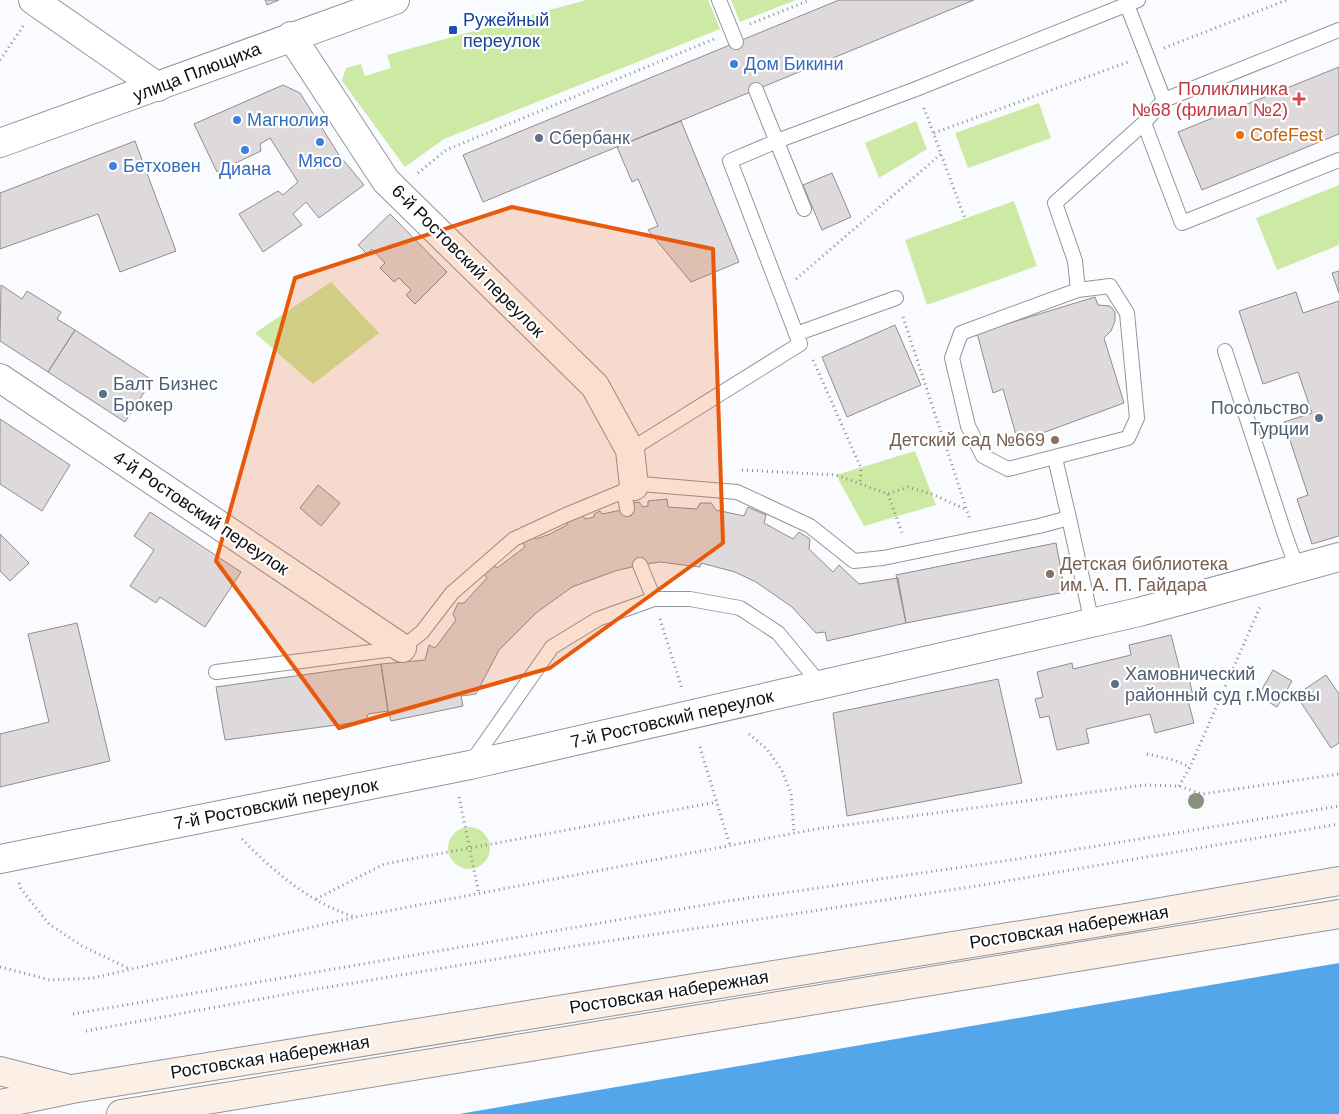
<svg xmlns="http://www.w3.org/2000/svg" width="1339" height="1114" font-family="Helvetica,sans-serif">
  <rect width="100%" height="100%" fill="#fafbff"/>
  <path fill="#cceaa3" d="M586 0H708L720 29 444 139 405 167 342 81 346 68 361 64 365 76 391 68 387 55Z
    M731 0H796L740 22Z
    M1039 103 1051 138 968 168 955 133Z
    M916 121 927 149 879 178 865 143Z
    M1339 185V245L1277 270 1256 218Z
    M1014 201 1037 266 927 305 905 240Z
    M331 282 379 333 313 384 255 333Z
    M915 451 936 505 864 526 836 475Z
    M448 848a21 21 0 1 1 42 0a21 21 0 1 1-42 0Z"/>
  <path fill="#54a6ea" d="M1339 963V1114H459Z"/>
  <path fill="#ded9db" stroke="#918c8e" d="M265 0H279L267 5Z
    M839 0H974L483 202 463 155Z
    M1339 67V134L1202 190 1178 132Z
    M283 85 300 93 339 155 364 185 319 218 306 202 293 214 302 225 263 252 239 214 278 191 283 195 298 182 270 138 260 144 261 151 217 172 194 124Z
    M681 121 739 262 691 282 648 230 658 226 638 179 632 182 617 147Z
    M135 141 176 251 120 272 98 214 0 249V193Z
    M832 173 851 217 822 230 803 185Z
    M390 214 447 272 415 304 406 295 411 290 399 278 394 282 380 268 385 263 372 249 367 254 358 245Z
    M1339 271V293L1332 273Z
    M1 285 22 299 27 291 61 312 57 319 75 330 48 372 0 341Z
    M1296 292 1303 313 1339 301V536L1312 544 1297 499 1308 495 1284 422 1312 413 1298 372 1263 384 1239 311Z
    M1095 297 1098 305 1110 306 1115 312V321L1111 331 1104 338 1124 403 1018 442 1003 389 993 393 977 333Z
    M895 325 921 385 847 417 822 357Z
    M75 330 152 380 125 422 48 372Z
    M0 419 70 465 42 511 0 484Z
    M318 485 340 503 321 526 300 508Z
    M667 499 668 507 697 509 700 503H711L716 510 744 516 748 507 766 515 764 523 793 539 799 532 810 539 809 549 833 572 839 565 859 584 898 578 906 623 827 641 825 632 816 633 792 607 756 582 735 572 701 563 700 567 660 562 640 565 615 571 572 587 536 613 499 650 476 694 461 696 463 706 391 721 388 711 381 664 425 660 429 645 435 648 456 620 453 614 458 603H464L487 578 484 574 493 565 497 568 525 547 522 541 533 534 536 539 550 534 567 525V519L582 514 585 519 594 517V514L600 511 602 514 631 508 632 503 639 502 643 507 648 506V501Z
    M150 512 241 572 205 627 160 597 156 603 130 586 154 550 134 536Z
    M0 534 29 563 10 581 0 571Z
    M1056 543 1065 592 906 623 896 575Z
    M77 623 110 761 0 787V734L49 722 28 634Z
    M1171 635 1180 670 1187 669 1193 696 1187 697 1194 723 1155 733 1150 714 1086 729 1089 743 1057 750 1049 716 1040 718 1035 699 1043 697 1037 672 1072 663 1073 669 1131 655 1129 645Z
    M381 664 388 711 368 714 366 721 225 740 216 687Z
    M1273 670 1292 681 1277 707 1258 696Z
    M1326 675 1339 694V743L1331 748 1296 695Z
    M998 679 1022 783 847 816 833 713Z"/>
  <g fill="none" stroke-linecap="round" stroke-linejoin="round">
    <g stroke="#939599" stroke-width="16">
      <path id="service" d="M719 0 736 42
        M1127 5 1164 100
        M1339 30 1164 100 1144 123 1182 223 1339 160
        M756 90 804 209
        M1110 286 1127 313 1137 418 1128 438 1008 469 983 456 968 426 952 358 961 333 1078 290Z
        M1078 290 1075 261 1055 203 1144 123
        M796 334 896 298
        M1225 351 1285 535 1297 568
        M630 450 800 344 730 161 777 141 916 89 1138 0
        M1055 458 1069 518
        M624 490 627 509
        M640 565 654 599
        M216 672 402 648 422 632 452 593 514 539 566 515 641 484 737 492 810 526 854 561 883 558 1039 526 1069 518 1092 623
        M471 763 552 647 598 619 654 599H690L740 608 778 633 821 685"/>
    </g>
    <g stroke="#939599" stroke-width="30">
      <path id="minor" d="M33 0 158 87
        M291 36 386 181 595 386 630 450 634 486
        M0 378 402 648
        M0 859 470 765 1139 612 1339 557"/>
    </g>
    <g stroke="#939599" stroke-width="30">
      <path id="tertiary" d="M0 143 395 0"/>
    </g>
    <g stroke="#939599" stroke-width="30">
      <path id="secondary" d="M0 1071 66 1088
        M0 1104 72 1089 1126 918 1339 881
        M121 1114 1339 914"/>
    </g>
    <path stroke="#8b8c8e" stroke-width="3" stroke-dasharray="1 4" stroke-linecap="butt" d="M750 24 810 0
      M1164 48 1287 0
      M0 60 24 25
      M924 108 965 219
      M934 133 1128 62
      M418 173 446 150 714 39
      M796 279 941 154
      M903 317 970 520
      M813 360 861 468 860 483
      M742 470 836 475 888 494 908 487 932 494 967 510
      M888 494 902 533
      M660 619 682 689
      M749 734 767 749 782 771 791 793 794 833
      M700 747 730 846
      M1147 754 1174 760 1190 767
      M1179 786 1190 767 1260 607
      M459 797 479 894
      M242 839C274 872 310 903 355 917
      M19 883 21 889 49 924 82 946 130 969
      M316 899 384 864 717 802
      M0 967 50 980 93 978 356 917 816 829 1145 785 1179 786 1202 794 1339 774
      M73 1014 728 901 1018 859 1339 806
      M86 1031 293 993 581 945 754 920 983 885 1339 824"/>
    <use href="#service" stroke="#fff" stroke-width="14"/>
    <use href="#minor" stroke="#fff" stroke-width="28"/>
    <use href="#tertiary" stroke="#fff" stroke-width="28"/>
    <use href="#secondary" stroke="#fcefe6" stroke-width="28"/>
  </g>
  <circle fill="#89917e" cx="1196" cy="801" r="8"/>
  <path fill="#e8590c" fill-opacity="0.2" stroke="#e8590c" stroke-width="4" stroke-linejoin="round" d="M512 207 713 249 723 543 550 668 339 728 216 561 295 278Z"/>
  <rect fill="#1a4fb4" stroke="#fff" stroke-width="2" x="448" y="25" width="10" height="10" rx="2.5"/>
  <g fill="#3f7fe0" stroke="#fff" stroke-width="2">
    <circle cx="734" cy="64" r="5"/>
    <circle cx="237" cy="120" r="5"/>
    <circle cx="320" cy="142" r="5"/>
    <circle cx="245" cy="150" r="5"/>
    <circle cx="113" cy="166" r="5"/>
  </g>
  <path fill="#e0444e" stroke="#fff" stroke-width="2" d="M1296.5 91.5h5v5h5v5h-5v5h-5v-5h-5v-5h5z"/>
  <circle fill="#e8710a" stroke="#fff" stroke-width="2" cx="1240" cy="135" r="5"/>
  <g fill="#5c6f8a" stroke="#fff" stroke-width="2">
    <circle cx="539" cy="138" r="5"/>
    <circle cx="103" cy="394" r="5"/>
    <circle cx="1319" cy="418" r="5"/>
    <circle cx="1115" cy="684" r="5"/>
  </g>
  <g fill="#8d6e63" stroke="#fff" stroke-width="2">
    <circle cx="1055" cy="440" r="5"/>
    <circle cx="1050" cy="574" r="5"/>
  </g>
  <g text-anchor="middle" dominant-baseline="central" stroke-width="4.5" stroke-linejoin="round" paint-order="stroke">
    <g font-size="18" fill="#164399" stroke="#fff" text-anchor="start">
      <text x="463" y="20">Ружейный<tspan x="463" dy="21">переулок</tspan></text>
    </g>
    <g font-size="18" fill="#366cbe" stroke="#fff" text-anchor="start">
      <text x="744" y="64">Дом Бикини</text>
      <text x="247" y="120">Магнолия</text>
      <text x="320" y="161" text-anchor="middle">Мясо</text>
      <text x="123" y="166">Бетховен</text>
      <text x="245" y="169" text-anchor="middle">Диана</text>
    </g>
    <g font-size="18" fill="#0f1011" stroke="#fff">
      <text transform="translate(197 72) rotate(-21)">улица Плющиха</text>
      <text transform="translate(468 261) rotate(45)">6-й Ростовский переулок</text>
      <text transform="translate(201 513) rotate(34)">4-й Ростовский переулок</text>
      <text transform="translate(672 719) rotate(-13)">7-й Ростовский переулок</text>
      <text transform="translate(276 804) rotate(-11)">7-й Ростовский переулок</text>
      <text transform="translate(1069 927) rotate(-9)">Ростовская набережная</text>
      <text transform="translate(669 992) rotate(-9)">Ростовская набережная</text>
      <text transform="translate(270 1057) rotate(-9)">Ростовская набережная</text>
    </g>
    <g font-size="18" fill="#be3a42" stroke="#fff" text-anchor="end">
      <text x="1288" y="89">Поликлиника<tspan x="1288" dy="21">№68 (филиал №2)</tspan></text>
    </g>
    <g font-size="18" fill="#c56008" stroke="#fff" text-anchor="start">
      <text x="1250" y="135">CofeFest</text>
    </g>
    <g font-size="18" fill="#4e5e75" stroke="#fff" text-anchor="start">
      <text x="549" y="138">Сбербанк</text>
      <text x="113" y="384">Балт Бизнес<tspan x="113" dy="21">Брокер</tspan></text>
      <text x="1309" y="408" text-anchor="end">Посольство<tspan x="1309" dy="21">Турции</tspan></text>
      <text x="1125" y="674">Хамовнический<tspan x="1125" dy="21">районный суд г.Москвы</tspan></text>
    </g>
    <g font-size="18" fill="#785e54" stroke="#fff" text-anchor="end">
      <text x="1045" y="440">Детский сад №669</text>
      <text x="1060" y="564" text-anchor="start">Детская библиотека<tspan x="1060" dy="21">им. А. П. Гайдара</tspan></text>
    </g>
  </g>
</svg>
